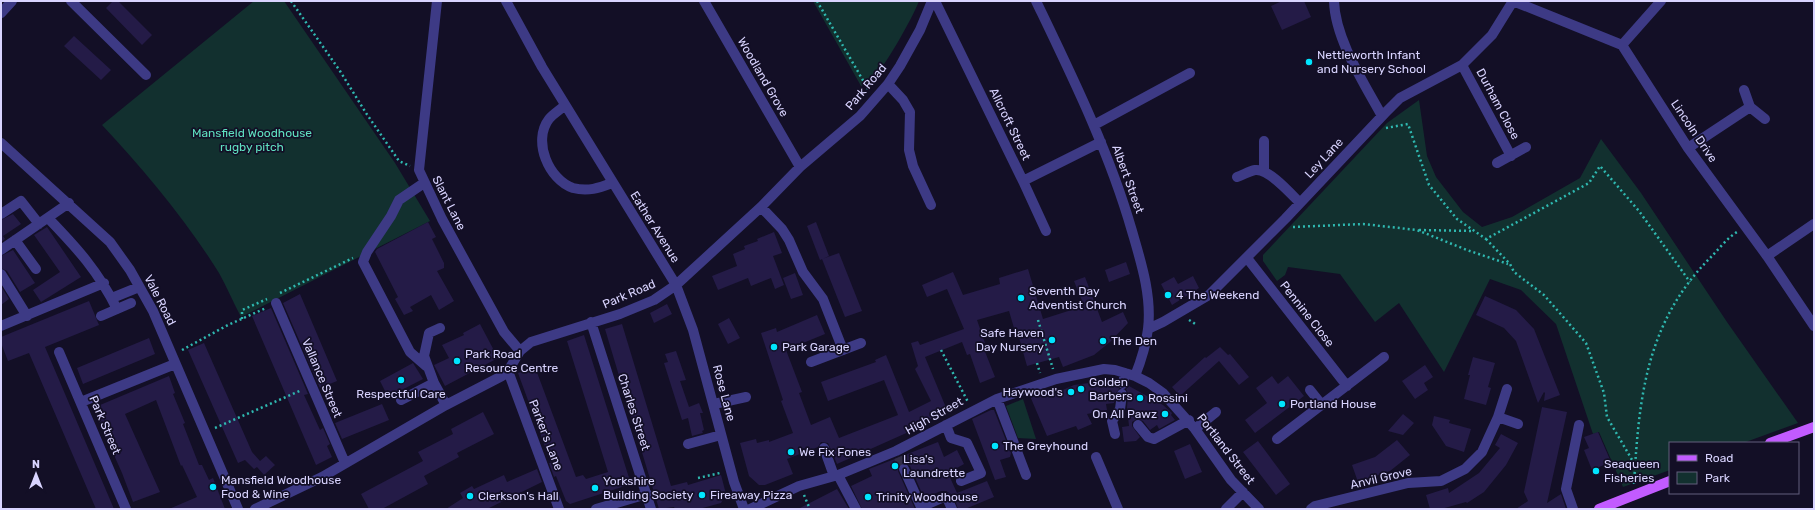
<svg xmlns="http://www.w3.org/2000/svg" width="1815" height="510" font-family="Rubik,sans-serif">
  <rect width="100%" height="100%" fill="#130f26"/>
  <path fill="#12302f" d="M254 1H284L395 163 430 221 241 317C233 302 227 287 219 273 186 220 145 171 102 125Z
    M813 1H919C913 17 882 73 869 82 867 84 863 85 861 86Z
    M1419 100 1427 156 1436 177 1463 212 1482 227 1512 217 1580 178 1601 139 1641 193 1727 322 1798 423 1743 443H1670V470L1623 487 1599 432 1593 434 1556 324 1521 290 1490 279 1444 372 1399 303 1375 322 1340 274 1288 267 1285 275 1277 281 1263 261V255L1387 123Z
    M1023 399 1036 439 1018 438 1006 406Z"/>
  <path fill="#241b47" d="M113 1H118L152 35 142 45 106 8Z
    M1282 1H1304L1311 17 1282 30 1271 6Z
    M74 36 111 70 101 80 64 46Z
    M13 214 21 224 3 236 5 239 1 242V220Z
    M428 222 436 237 432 239 444 263V268L437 271 454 301 439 310 431 295 410 307 413 311 404 315 395 299 398 297 375 252 377 249Z
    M816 222 829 256 820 260 807 226Z
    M47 227 81 277 41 302 33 290 60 272 34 235Z
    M774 232 782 253 773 256 784 285 775 289 771 278 751 286 748 278 718 290 712 276 737 266 733 254 745 249 744 246 758 241 757 239Z
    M13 250 35 283 20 292 7 271 1 268V256Z
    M839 253 862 311 845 317 822 259Z
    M1126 262 1130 274 1109 282 1105 270Z
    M1028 269 1043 319 1084 306 1074 281 1085 277 1102 322 1123 312 1128 323 1110 342 1094 355 1063 367 1059 357 1027 366 1016 327 1014 328 1009 311 977 320 985 343 982 344 995 377 980 383 970 354 967 355 962 342 925 357 947 410 921 424 922 426 837 464 828 443 821 442 818 447 787 459 793 474 765 485H759L749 476 740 443 756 439 757 443 769 440V442L793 433 781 401 783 400 761 333 776 328 777 332 817 315 825 334 786 350 802 392 799 393 811 425 830 417 839 438 898 415 884 380 828 401 821 382 876 362 875 360 886 355 909 412 931 401 915 369 918 366 911 343 918 341 920 345 964 329 947 289 927 297 922 285 953 272 963 295 1000 284 999 278Z
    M795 273 803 295 791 299 783 278Z
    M1193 276 1199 288 1172 305 1161 284 1174 277 1178 284Z
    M1 286 9 299 1 305Z
    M300 294 337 381 320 388 283 303Z
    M1485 296 1516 310 1534 329 1560 395 1544 401 1545 393 1544 392 1538 403 1516 341 1504 328 1476 315Z
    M89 301 99 325 45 347 114 509H96L29 353 8 361 1 343V337Z
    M667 304 672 314 654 323 650 313Z
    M271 308 308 394 304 395 320 430 323 428 330 444 327 446 332 457 316 465 252 316Z
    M729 318 740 338 728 344 718 324Z
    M480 324 498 358 445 386 434 365 449 358 442 345 464 335 463 333Z
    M622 324 671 486 687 482 688 485 721 475 726 494 721 503 699 509H675L674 507 659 509 605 329Z
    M584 335 631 484 570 504 566 501 556 476 554 477 549 463H551L518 373 535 367 576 477 583 475 586 479 608 472 567 341Z
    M149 338 155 354 83 384 77 368Z
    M204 343 252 452 260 461 266 456 275 465 264 475 257 467 254 469 245 460 238 463 188 350Z
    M1220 347 1228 355 1230 354 1249 377 1239 385 1219 361 1180 396 1172 387 1205 357 1206 358Z
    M676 351 686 380 680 381 689 407 699 403 703 413H700L704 430 702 431 703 433 692 436 688 418 682 420 664 363 668 362 665 354Z
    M1473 357 1495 363 1488 387 1491 388 1486 405 1464 399 1470 375H1468Z
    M413 363 423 379 388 397 380 381Z
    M1425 365 1433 377 1424 383 1428 390 1415 399 1402 381Z
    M169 376 175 393 173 394 185 423 183 424 199 465H202L209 480 213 478 225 509H169L197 497 182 465 181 466 156 400 125 414 160 492 133 502 122 473 93 408Z
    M1272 376 1278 384 1288 376 1304 396 1255 433 1245 420 1267 403 1256 388Z
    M1111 380 1117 382 1119 389 1116 393 1114 403 1106 404 1107 410 1087 414 1092 424 1078 430 1076 426 1047 436 1030 396 1045 391 1047 397 1074 385Z
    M1129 386 1163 405 1172 413 1171 415 1175 420 1159 429 1157 425 1150 430 1143 421 1137 419 1132 422V426L1140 437 1136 441 1124 442 1122 427 1129 426 1127 408 1128 394 1126 389Z
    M382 404 389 420 342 439 335 423Z
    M1542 407 1567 412 1547 503 1561 494 1566 509H1516L1528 501 1524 492Z
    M991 410H994L1011 453 1010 457 1000 460 1006 477 995 480 972 419Z
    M483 412 494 434 457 453 459 457 424 476 428 484 382 509H369L361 494 423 461 418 452 453 434 451 429Z
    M1403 414 1414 423 1403 435 1388 431Z
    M1434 416 1450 420 1449 423 1471 429 1464 452 1446 446 1432 425Z
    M1598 432 1611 462 1592 470 1584 450 1589 448 1584 437Z
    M1501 434 1518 443 1506 465 1484 492 1467 503 1466 502 1441 509H1430L1426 495 1448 488 1449 493 1479 473 1500 448 1495 445Z
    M1397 440 1410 455 1390 471 1358 482 1352 465 1375 457Z
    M1258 441 1290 484 1276 495 1243 452Z
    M938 442 944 457 957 450 964 464 948 473 957 493 987 481 994 497 965 509H958L953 495 946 491H941L924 498 910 466 904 463 899 465 898 471 915 509H862L851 486 872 476 869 469Z
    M1190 444 1202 472 1185 479 1174 451Z
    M537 469 542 482 487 509H446L463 498 460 493 472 486 474 489 504 475 507 482Z
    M837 489 849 509H798Z"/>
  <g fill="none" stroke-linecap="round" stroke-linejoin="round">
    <path stroke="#312d47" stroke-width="10" stroke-dasharray="10 5" stroke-linecap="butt" d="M899 457 904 469"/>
    <path stroke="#2fb8b0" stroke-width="2.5" stroke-dasharray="2 3" stroke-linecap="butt" d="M291 1 340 71 366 113 399 161 410 166
      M817 1 868 89
      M1386 128 1408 124 1429 185 1457 219 1486 239 1589 183 1600 166 1639 211 1690 282
      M1293 227 1363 224 1417 230 1467 250 1508 264
      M1419 230 1474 231
      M1486 239 1510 264 1514 272 1544 295 1586 343 1604 393 1607 417 1635 465
      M280 293 353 258
      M242 319V310L267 299
      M1038 320 1053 369
      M1189 320 1197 325
      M182 350 228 325 266 308
      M941 350 968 402
      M1037 363 1040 373
      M215 428 302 390
      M698 478 720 473
      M1634 484C1639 397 1646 322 1711 257 1719 249 1727 238 1737 232
      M804 495 809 507"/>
    <path stroke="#3d3a85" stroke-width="10" d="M71 1 146 75
      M437 1 419 170 442 219 504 332 520 351
      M506 1 542 67 676 285 693 330 734 482 744 509
      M704 1 800 167
      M935 1 1023 181 1101 142
      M1036 1C1072 76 1109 151 1132 231 1141 262 1152 296 1148 329 1146 345 1141 361 1135 376
      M1334 1C1335 39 1364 83 1382 116
      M1513 1 1622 45 1688 148 1767 256 1814 326
      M1 13 12 1
      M1622 45 1661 1
      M1462 65 1511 156
      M888 84 903 100 910 112 909 150 913 166 931 205
      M1744 90 1750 107 1765 119
      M565 105C560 110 553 114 549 119 532 141 549 180 573 188 588 192 599 188 612 183
      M1094 125 1190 73
      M1 143 110 242 130 270 153 311 238 509
      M1688 148 1750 107
      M1497 163 1526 147
      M1264 171V141
      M1237 177C1243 175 1249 171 1255 170 1269 168 1291 194 1300 203
      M1023 181 1046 231
      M424 183 399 200 391 216 367 252 363 262 410 352 426 366
      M761 207 782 229 789 240 803 272 823 299 843 350
      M1 214 21 201 39 224
      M48 218C77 248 98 271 117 309
      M15 240 36 269
      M1 250 69 203
      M1767 256 1814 224
      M1247 258 1347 386
      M1 274 27 316
      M112 298 139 287
      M276 303 345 463
      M101 316 131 303
      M591 322 651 509
      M1 326 104 283
      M440 328 429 333 424 356 434 383 446 405
      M1148 329 1163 322 1209 295 1285 219 1385 113 1400 98 1462 65 1492 35 1513 1
      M59 352 126 509
      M811 362 861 343
      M508 371 559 509
      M1123 384 1125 373
      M1310 390 1322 405
      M997 399 1026 475
      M401 400 434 383
      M81 402 175 364
      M714 404 746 397
      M1498 417 1518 424
      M946 425 951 438 967 443 981 473 961 481
      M1138 425 1148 437 1154 439 1189 420
      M1195 429 1216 412
      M1115 434 1112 421 1120 409 1122 394
      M1277 439 1384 357
      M688 444 721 435
      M824 448 834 476
      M1096 457 1118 509
      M904 469 921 507 944 497 947 498 952 509
      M838 475 856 509
      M255 509 322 477 446 405 502 376 508 371 520 351 531 342 620 314 654 300 676 285 761 207 800 167 860 116 888 84 900 66 920 30 932 1
      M596 509 647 494
      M750 509 799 486 838 475 896 451 997 399 1056 379 1104 369 1115 370 1135 376 1149 383 1163 393 1195 429 1231 480 1259 509
      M1226 509 1243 492
      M1311 509 1315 506 1408 483 1441 481 1465 469 1482 452 1498 417 1507 389
      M1573 509 1566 489 1579 425"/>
    <path stroke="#c25bff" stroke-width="10" d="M1770 443 1814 427
      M1599 509 1670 481"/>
  </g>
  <g fill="#00e5ff" stroke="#130f26" stroke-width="1.5">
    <circle cx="1309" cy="62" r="4"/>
    <circle cx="1168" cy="295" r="4"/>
    <circle cx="1021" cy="298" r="4"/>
    <circle cx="1052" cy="340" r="4"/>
    <circle cx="1103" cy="341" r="4"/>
    <circle cx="774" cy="347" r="4"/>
    <circle cx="457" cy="361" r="4"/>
    <circle cx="401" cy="380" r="4"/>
    <circle cx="1081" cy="389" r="4"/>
    <circle cx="1071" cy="392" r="4"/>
    <circle cx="1140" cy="398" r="4"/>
    <circle cx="1282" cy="404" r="4"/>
    <circle cx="1165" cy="414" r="4"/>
    <circle cx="995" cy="446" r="4"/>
    <circle cx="791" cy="452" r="4"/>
    <circle cx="895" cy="466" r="4"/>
    <circle cx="1596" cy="471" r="4"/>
    <circle cx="213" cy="487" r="4"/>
    <circle cx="595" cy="488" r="4"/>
    <circle cx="702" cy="495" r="4"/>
    <circle cx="470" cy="496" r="4"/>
    <circle cx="868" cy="497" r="4"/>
  </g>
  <g text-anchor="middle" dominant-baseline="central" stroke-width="3.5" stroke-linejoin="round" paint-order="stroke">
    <g font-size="12" fill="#d9d4ff" stroke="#130f26" text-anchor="start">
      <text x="1317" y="55">Nettleworth Infant<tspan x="1317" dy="14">and Nursery School</tspan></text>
      <text x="1029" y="291">Seventh Day<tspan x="1029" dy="14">Adventist Church</tspan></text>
      <text x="1176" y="295">4 The Weekend</text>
      <text x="1044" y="333" text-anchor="end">Safe Haven<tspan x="1044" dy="14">Day Nursery</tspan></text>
      <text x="1111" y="341">The Den</text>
      <text x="782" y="347">Park Garage</text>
      <text x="465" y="354">Park Road<tspan x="465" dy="14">Resource Centre</tspan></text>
      <text x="1089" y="382">Golden<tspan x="1089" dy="14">Barbers</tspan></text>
      <text x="1063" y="392" text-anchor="end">Haywood's</text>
      <text x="401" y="394" text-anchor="middle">Respectful Care</text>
      <text x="1148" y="398">Rossini</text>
      <text x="1290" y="404">Portland House</text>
      <text x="1157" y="414" text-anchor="end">On All Pawz</text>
      <text x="1003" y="446">The Greyhound</text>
      <text x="799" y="452">We Fix Fones</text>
      <text x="903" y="459">Lisa's<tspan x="903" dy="14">Laundrette</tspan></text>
      <text x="1604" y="464">Seaqueen<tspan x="1604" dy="14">Fisheries</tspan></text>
      <text x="221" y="480">Mansfield Woodhouse<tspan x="221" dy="14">Food &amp; Wine</tspan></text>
      <text x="603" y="481">Yorkshire<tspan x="603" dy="14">Building Society</tspan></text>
      <text x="710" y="495">Fireaway Pizza</text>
      <text x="478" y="496">Clerkson's Hall</text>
      <text x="876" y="497">Trinity Woodhouse</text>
    </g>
    <g font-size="12" fill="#d9d4ff" stroke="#130f26">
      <text transform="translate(763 77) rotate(60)">Woodland Grove</text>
      <text transform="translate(866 87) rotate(-50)">Park Road</text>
      <text transform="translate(1498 104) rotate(62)">Durham Close</text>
      <text transform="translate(1010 124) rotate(64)">Allcroft Street</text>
      <text transform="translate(1694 131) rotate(56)">Lincoln Drive</text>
      <text transform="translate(1324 158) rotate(-47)">Ley Lane</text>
      <text transform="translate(1128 179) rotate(70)">Albert Street</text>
      <text transform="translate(449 203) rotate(63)">Slant Lane</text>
      <text transform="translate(655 227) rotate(58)">Eather Avenue</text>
      <text transform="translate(629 294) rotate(-23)">Park Road</text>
      <text transform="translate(160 300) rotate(63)">Vale Road</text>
      <text transform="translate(1307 314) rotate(52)">Pennine Close</text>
      <text transform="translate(322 378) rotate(67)">Vallance Street</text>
      <text transform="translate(724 393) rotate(75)">Rose Lane</text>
      <text transform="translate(634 412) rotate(72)">Charles Street</text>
      <text transform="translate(934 416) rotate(-29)">High Street</text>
      <text transform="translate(105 425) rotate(67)">Park Street</text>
      <text transform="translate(546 435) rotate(69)">Parker's Lane</text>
      <text transform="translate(1226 449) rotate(52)">Portland Street</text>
      <text transform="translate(1381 478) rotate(-13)">Anvil Grove</text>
    </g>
    <g font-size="12" fill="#5fe0c0" stroke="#130f26">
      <text x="252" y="133">Mansfield Woodhouse<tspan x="252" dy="14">rugby pitch</tspan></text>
    </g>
  </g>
  <rect width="1815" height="510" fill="none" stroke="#d9d4ff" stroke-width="4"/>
  <rect x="1669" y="442" width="130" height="52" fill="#130f26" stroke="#625e7d"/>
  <rect x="1677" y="455" width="20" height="6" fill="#c25bff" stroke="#625e7d"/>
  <text x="1705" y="462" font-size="12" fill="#d9d4ff">Road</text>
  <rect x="1677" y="472" width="20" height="12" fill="#12302f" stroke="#625e7d"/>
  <text x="1705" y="482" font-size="12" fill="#d9d4ff">Park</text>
  <g transform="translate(36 474)" stroke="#130f26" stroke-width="3" paint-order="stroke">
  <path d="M0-3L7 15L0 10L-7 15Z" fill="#d9d4ff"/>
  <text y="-6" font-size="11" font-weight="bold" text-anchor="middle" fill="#d9d4ff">N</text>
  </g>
</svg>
